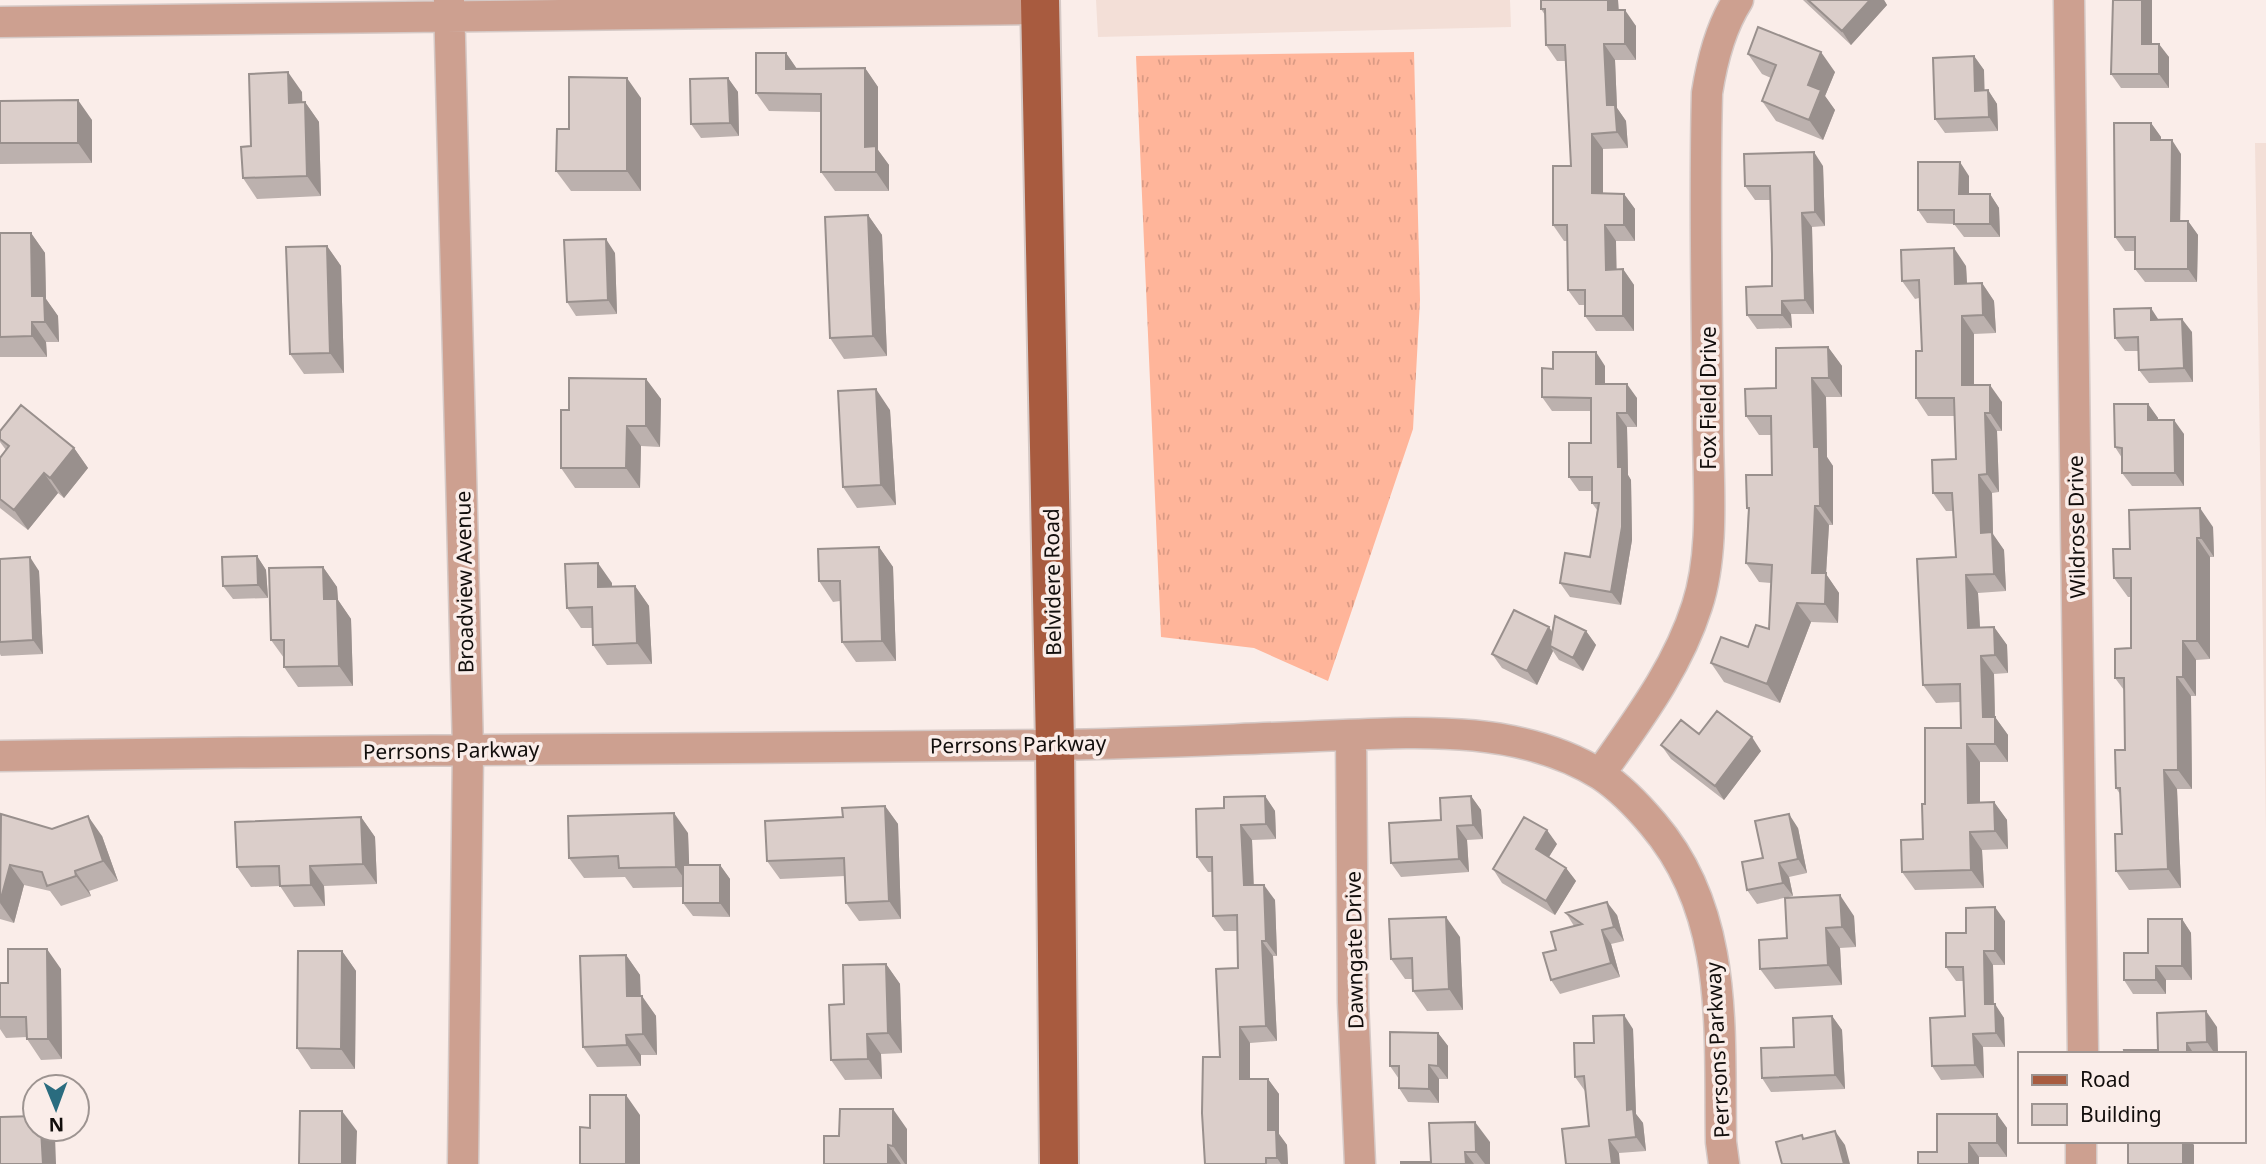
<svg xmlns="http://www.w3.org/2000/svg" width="2266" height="1164" font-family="'Noto Sans',sans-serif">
  <defs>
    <pattern id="grass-tufts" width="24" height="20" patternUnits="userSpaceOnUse" patternTransform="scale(1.75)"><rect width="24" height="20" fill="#ffb59a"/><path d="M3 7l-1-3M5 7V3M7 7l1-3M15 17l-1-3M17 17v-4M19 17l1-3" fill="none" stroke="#da9a84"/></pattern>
  </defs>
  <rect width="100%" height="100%" fill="#faede9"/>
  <path fill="#f3dfd7" d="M1096 0H1510L1511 27 1098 37Z
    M2255 143H2266V832Z"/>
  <path fill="url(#grass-tufts)" d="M1414 52 1420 300 1413 429 1328 681 1254 648 1161 637 1136 56Z"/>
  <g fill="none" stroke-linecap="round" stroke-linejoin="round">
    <g stroke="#d5c9c6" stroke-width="33">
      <path id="minor" d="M449 0 468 750 463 1164
        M2069 0 2083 1054
        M0 22 1041 9
        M1351 735 1353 1002 1360 1164
        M0 756C159 754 317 751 476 750 668 748 860 748 1052 745 1133 744 1214 740 1295 737 1396 734 1511 719 1601 775 1622 789 1637 805 1653 824 1730 914 1719 1031 1721 1142L1724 1164
        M1600 774C1637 721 1677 669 1697 606 1715 551 1708 483 1708 427 1707 316 1704 204 1707 93 1712 61 1720 28 1738 0
        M2081 1164V1141"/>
    </g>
    <g stroke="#d5c9c6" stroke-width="42">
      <path id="primary" d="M1040 0 1055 745 1059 1164"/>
    </g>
    <use href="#minor" stroke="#cda090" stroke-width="30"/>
    <use href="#primary" stroke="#a85b3f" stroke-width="38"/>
  </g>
  <path fill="#bcb1ae" d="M1541 0H1618L1619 10 1636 26V60H1615L1617 108 1626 121 1628 148 1603 149V193L1624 194 1635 209V241H1616V270L1623 269 1634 285V331H1596L1585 316V305H1579L1568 290 1567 241H1564L1553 225 1571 166 1566 61H1557L1546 45 1545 15 1541 9Z
    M1803 0H1884L1887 5 1851 45Z
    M2152 44 2169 57V88H2121L2111 74Z
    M786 53 797 69 865 68 878 87V150L889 165V191H835L821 172V112L769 111 756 93Z
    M1748 54 1835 72 1825 96 1835 110 1823 140 1776 121 1762 101 1771 78 1762 74Z
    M1974 56 1984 70V90H1988L1997 104 1998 131 1945 133 1935 119Z
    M728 78 738 92 739 136 701 138 691 124Z
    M302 92V102H305L319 122 321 196 257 199 243 178 251 146Z
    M641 98V191H571L556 171 569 129Z
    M0 101 92 120V163L0 164Z
    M2151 123 2161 137V140L2181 154 2180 221H2188L2198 235 2197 282H2145L2135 269V251H2125L2115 237Z
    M1823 166 1825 226 1812 227 1814 314H1791L1792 328 1757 329 1747 315 1772 286 1771 200H1755L1745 186Z
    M1969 176V194H1990L1999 208 2000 237H1964L1954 224 1927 223 1918 210Z
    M868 215 882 235 887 356 844 359 830 338Z
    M0 233H31L45 253 46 299 58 316 59 342H46L47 357H0Z
    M327 246 341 266 344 373 304 374 290 354Z
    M615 253 617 314 576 316 567 302Z
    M1966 266 1967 284 1982 283 1994 301 1996 333 1974 334V385L2002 402V431H1997L1999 492 1992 493 1993 535 2004 550 2006 591 1978 593 1980 627H1994L2007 645 2008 673 1994 674 1995 717 2008 735V762H1980V802H1994L2007 820 2008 849 1982 850 1984 888 1915 890 1902 872 1923 839 1925 804 1961 728 1960 702 1936 703 1923 685 1956 557 1953 511H1946L1933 493 1956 459 1955 416H1928L1916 398 1922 351 1919 298 1915 299 1902 281Z
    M2159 319 2192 332 2193 382 2149 383 2139 370 2138 351H2125L2115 338Z
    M1828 347 1842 366V397H1826L1827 457 1833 466V525H1829L1826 574 1839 593 1838 623 1811 622 1780 703 1724 682 1711 663 1748 647 1769 629 1771 583 1759 582 1746 563 1748 510 1747 508 1772 475 1771 435H1759L1746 416 1776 388Z
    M1605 366V384L1637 398V427H1627L1628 475 1631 480 1632 540 1621 605 1570 597 1560 583 1590 557 1597 510 1592 503V491H1579L1569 477 1591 443V411H1552L1542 397 1553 369Z
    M646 379 661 399 660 447 641 446 640 488H575L561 468 569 410Z
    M2148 404 2158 418V420L2184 434V486H2132L2122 473V458L2115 447Z
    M890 410 896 505 857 508 843 487Z
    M0 431 74 448 88 468 64 498 58 493 28 530 0 508V458L6 450 0 442Z
    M2213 527 2214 557H2210V659L2196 660V696H2191L2192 789H2177L2181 888 2129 890 2116 871 2122 834 2120 794 2116 788 2125 750 2124 690 2115 678 2131 648V597H2128L2114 578 2130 549Z
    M879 547 893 567 896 661 856 662 842 642 840 601 833 602 819 581Z
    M257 556 266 570 268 598 233 599 223 586Z
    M0 559 39 571 43 654 1 656 0 654Z
    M323 567 337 587 338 600 351 619 353 686 298 687 284 667V658L271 640Z
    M612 583V587L635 586 649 606 652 664 607 665 593 645 592 628H581L567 608Z
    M1586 631 1596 645 1583 671 1559 660 1553 651 1537 685 1502 668 1492 654 1552 632Z
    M1699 734 1761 751 1724 800 1671 759 1661 745Z
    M1265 796 1275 811 1276 839 1252 840 1254 885 1275 900 1277 956H1273L1277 1041 1250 1043V1079H1268L1279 1094V1134L1287 1145 1288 1164H1205L1220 1057 1238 968 1237 931H1224L1213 916 1212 872H1208L1197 857 1224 808Z
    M1471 796 1481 810 1483 839 1467 840 1469 872 1401 877 1391 863 1441 820Z
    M885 806 898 824 901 919 859 921 846 903 845 876 780 879 767 861Z
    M0 815 52 829 102 836 118 881 89 891 91 896 61 906 50 891 24 885 14 923 0 919Z
    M361 817 375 837 377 884 324 886 325 906 294 907 280 886 251 887 237 867Z
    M1798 828 1807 873 1789 877 1793 896 1757 904 1747 890 1763 858Z
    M688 833 689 865H720L730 879V917L693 916 683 903V887L633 888 625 877 584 878 569 858Z
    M1557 844 1549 857 1566 868 1576 881 1555 915 1502 883 1493 869Z
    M1566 913 1617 915 1624 941 1611 944 1620 977 1560 994 1551 980 1556 950 1574 926Z
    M1854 916 1856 947 1840 948 1842 985 1775 989 1760 969 1787 938Z
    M2182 919 2191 933 2192 980H2166V994H2133L2124 980 2148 953Z
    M2005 921V965H1993L1994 1004 2004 1018 2005 1047H1983L1984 1078 1941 1080 1932 1066 1965 1016 1964 981H1956L1946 967 1966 933Z
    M1460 937 1463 1010 1427 1011 1413 991V979H1405L1391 959Z
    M342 951 356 971 355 1069H311L297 1048Z
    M626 955 640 975 641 996 656 1016 657 1055H641V1066L597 1067 583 1047Z
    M886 964 900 984 902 1053 881 1054 882 1079 845 1080 831 1060 844 1004Z
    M61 969 62 1059 41 1060 27 1039V1037L6 1038 0 1029V983H8Z
    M1832 1016 1842 1030 1845 1089 1771 1092 1762 1078 1794 1047Z
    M2217 1027 2218 1054H2125L2158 1050Z
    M1633 1029 1636 1114 1643 1123 1646 1151 1619 1153 1589 1126 1585 1091 1575 1077 1594 1043Z
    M1438 1033 1448 1046V1079H1439V1103L1408 1102 1399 1088V1079L1390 1066Z
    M1997 1114 2007 1128V1157H1979V1164H1918Z
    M907 1129V1164H824L839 1136Z
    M1490 1142V1164H1401L1431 1162Z"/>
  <path fill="#99908d" d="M1608 0H1618L1619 26 1608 10Z
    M1870 0H1884L1887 5 1851 45 1842 31Z
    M2142 0H2152V57L2142 44Z
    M1625 10 1636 26V60L1625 44Z
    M1604 44 1615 60 1617 108 1626 121 1628 148 1617 132 1607 105Z
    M2159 44 2169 57V88L2159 74Z
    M1821 52 1835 72 1825 96 1835 110 1823 140 1809 120 1808 85Z
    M786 53 799 72 786 69Z
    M1974 56 1984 70 1985 104 1975 91Z
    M865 68 878 87V150L889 165V191L876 172 865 147Z
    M288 72 302 92 303 123 289 103Z
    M627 78 641 98V191L627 171Z
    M728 78 738 92 739 136 730 123Z
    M1988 90 1997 104 1998 131 1989 117Z
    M78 100 92 120V163L78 143Z
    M305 102 319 122 321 196 307 176Z
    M2151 123 2161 137V154L2151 140Z
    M1592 134 1603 149V209L1592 193Z
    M2172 140 2181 154 2180 235 2171 221Z
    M1814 152 1823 166 1825 226 1815 212Z
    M1960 162 1969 176V208L1959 194Z
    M1624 194 1635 209V241L1624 225Z
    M1990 194 1999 208 2000 237 1990 224Z
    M1802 213 1812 227 1814 314 1805 300Z
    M868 215 882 235 887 356 873 336Z
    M2188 221 2198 235 2197 282 2188 269Z
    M1605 225 1616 241 1617 285 1606 270Z
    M31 233 45 253 46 299 58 316 59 342 45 322 32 296Z
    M606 239 615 253 617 314 608 300Z
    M327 246 341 266 344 373 330 353Z
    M1954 248 1966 266 1968 302 1955 284Z
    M1623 269 1634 285V331L1623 316Z
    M1982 283 1994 301 1996 333 1983 315Z
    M1782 301 1791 314 1792 328 1782 315Z
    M2151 308 2160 322 2151 320Z
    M1962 316 1974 334V402L1962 385Z
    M2182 319 2192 332 2193 382 2184 368Z
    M32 322 46 342 47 357 32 336Z
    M1828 347 1842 366V397L1829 378Z
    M1596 352 1605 366V398L1596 384Z
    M1812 378 1826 397 1827 457 1833 466V525L1820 506 1814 447Z
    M646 379 661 399 660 447 646 426Z
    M1627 384 1637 398V427L1627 413Z
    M1990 385 2002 402V431L1990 413Z
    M876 389 890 410 896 505 881 485Z
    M2148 404 2158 418V434L2148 420Z
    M1617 413 1627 427 1628 475 1631 480 1632 540 1621 605 1611 592 1618 467Z
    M1985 413 1997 431 1999 492 1987 474Z
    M2174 420 2184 434V486L2175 473Z
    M627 426 641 446 640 488 626 468Z
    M74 448 88 468 64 498 50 478Z
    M44 473 58 493 28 530 14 510Z
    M1979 475 1992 493 1993 534 2004 550 2006 591 1994 574 1981 533Z
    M1815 506 1829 525 1826 574 1839 593 1838 623 1825 604 1812 573Z
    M2200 508 2213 527 2214 557 2201 538Z
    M2197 538 2210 557V659L2197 641Z
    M879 547 893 567 896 661 882 641Z
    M257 556 266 570 268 598 258 585Z
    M30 557 39 571 43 654 33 640Z
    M598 563 612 583V607L598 587Z
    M323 567 337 587 338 600 351 619 353 686 339 666 324 599Z
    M1966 575 1978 593 1981 645 1968 628Z
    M635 586 649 606 652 664 637 643Z
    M1797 603 1811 622 1780 703 1767 684Z
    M1549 627 1558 641 1550 646 1553 651 1537 685 1527 671Z
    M1994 627 2007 645 2008 673 1995 655Z
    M1586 631 1596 645 1583 671 1573 658Z
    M2183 641 2196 660V696L2183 677Z
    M1981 656 1994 674 1995 724V717L2008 735V762L1995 744 1983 717Z
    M2177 677 2191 696 2192 789 2178 770Z
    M1752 737 1761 751 1724 800 1715 786Z
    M1967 744 1980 762V821L1968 803Z
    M2164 770 2177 789 2181 888 2168 869Z
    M1265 796 1275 811 1276 839 1266 824Z
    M1471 796 1481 810 1483 839 1473 825Z
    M1994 802 2007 820 2008 849 1995 831Z
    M885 806 898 824 901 919 889 901Z
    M674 813 688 833 690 887 676 867Z
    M1789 814 1798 828 1807 873 1798 859Z
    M88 816 102 836 118 881 103 861Z
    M361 817 375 837 377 884 363 864Z
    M1241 825 1252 840 1254 900 1244 885Z
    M1457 826 1467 840 1469 872 1459 859Z
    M1547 830 1557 844 1545 863 1536 849Z
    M1970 832 1982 850 1984 888 1971 870Z
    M1779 863 1789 877 1793 896 1783 883Z
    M10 865 24 885 14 923 0 903Z
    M720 865 730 879V917L720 903Z
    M310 866 324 886 325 906 311 885Z
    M1566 868 1576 881 1555 915 1546 901Z
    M75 871 89 891 91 896 76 876Z
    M1264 885 1275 900 1277 956 1266 941Z
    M1840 895 1854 916 1856 947 1842 927Z
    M1607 902 1617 915 1624 941 1614 927Z
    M1995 907 2005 921V965L1995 951Z
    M1446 917 1460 937 1463 1010 1449 989Z
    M2182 919 2191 933 2192 980 2182 966Z
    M1826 928 1840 948 1842 985 1828 965Z
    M1602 930 1611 944 1620 977 1611 963Z
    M1262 941 1273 956 1277 1041 1266 1026Z
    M47 949 61 969 62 1059 48 1039Z
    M342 951 356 971 355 1069 341 1049Z
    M1984 951 1993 965 1994 1018 1985 1004Z
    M626 955 640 975 641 1016 627 996Z
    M886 964 900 984 902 1053 888 1033Z
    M2156 966 2166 980V994L2156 980Z
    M642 996 656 1016 657 1055 643 1034Z
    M1995 1004 2004 1018 2005 1047 1996 1033Z
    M2206 1011 2217 1027 2218 1054H2215L2207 1042Z
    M1624 1015 1633 1029 1636 1114 1643 1123 1646 1151 1636 1137 1627 1110Z
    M1832 1016 1842 1030 1845 1089 1835 1075Z
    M1240 1027 1250 1043V1094L1240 1079Z
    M1438 1033 1448 1046V1079L1438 1066Z
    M867 1034 881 1054 882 1079 868 1059Z
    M1973 1034 1983 1047 1984 1078 1975 1065Z
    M626 1035 641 1055V1066L627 1045Z
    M2187 1043 2194 1054H2187Z
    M1429 1065 1439 1079V1103L1429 1089Z
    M1268 1079 1279 1094V1134L1287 1145 1288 1164H1281L1277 1158 1268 1130Z
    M626 1095 640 1115V1164H626Z
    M893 1109 907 1129V1164H905L893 1146Z
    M342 1111 357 1131 356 1164H342Z
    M1997 1114 2007 1128V1157L1997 1143Z
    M1475 1122 1490 1142V1164H1485L1476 1152Z
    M41 1129H50L55 1136 56 1164H43Z
    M1835 1131 1845 1145 1850 1164H1844Z
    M1609 1140 1619 1153 1620 1164H1612Z
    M2183 1141H2191L2194 1145V1164H2183Z
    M1969 1143 1979 1157V1164H1969Z
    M888 1145 901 1164H888Z
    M1465 1152 1474 1164H1466Z"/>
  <path fill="#dbceca" stroke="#99908d" stroke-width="2" d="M1541 0H1608V10H1625V44H1604L1607 105H1615L1617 132 1592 134V193L1624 194V225H1605L1606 270 1623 269V316H1585V290H1568L1567 225H1553V166H1571L1565 45H1546L1545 9H1541Z
    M1808 0H1870L1842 31Z
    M2113 0H2142V44H2159V74H2111Z
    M1758 27 1821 52 1808 85 1821 90 1809 120 1762 101 1776 65 1748 54Z
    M756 53H786V69L865 68V147L876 146V172H821V94L756 93Z
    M1974 56 1975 91 1988 90 1989 117 1935 119 1933 58Z
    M288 72 289 103 305 102 307 176 243 178 241 147 251 146 249 74Z
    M569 77 627 78V171H556L557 129H569Z
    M728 78 730 123 691 124 690 79Z
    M78 100V143H0V101Z
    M2114 123H2151V140H2172L2171 221H2188V269H2135V237H2115Z
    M1814 152 1815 212 1802 213 1805 300 1782 301V315H1747L1746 287 1772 286V254L1770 186H1745L1744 154Z
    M1918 162H1960L1959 194H1990V224H1954V210H1918Z
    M868 215 873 336 830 338 825 217Z
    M0 233H31L32 296H44L45 322H32V336L0 337Z
    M606 239 608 300 567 302 564 240Z
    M327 246 330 353 290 354 286 247Z
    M1954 248 1955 284 1982 283 1983 315 1962 316V385H1990V413H1985L1987 474 1979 475 1981 533 1992 532 1994 574 1966 575 1968 628 1994 627 1995 655 1981 656 1983 717H1995V744H1967L1968 803 1994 802 1995 831 1970 832 1971 870 1902 872 1901 840 1923 839 1922 804H1925V728H1961L1960 684 1923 685 1917 559 1956 557 1952 493H1933L1932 460 1956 459 1954 398H1916V351H1922L1919 280 1902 281 1901 250Z
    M2151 308V320L2182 319 2184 368 2139 370 2138 337 2115 338 2114 309Z
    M1828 347 1829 378H1812L1814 447H1819L1820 506H1815L1812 573H1826L1825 604 1797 603 1767 684 1711 663 1721 637 1748 647 1756 625 1769 629 1772 565 1746 563 1749 508H1747L1746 475H1772L1771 416H1746L1745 389 1776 388V348Z
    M1553 352H1596V384H1627V413H1617L1618 467H1622V527L1611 592 1560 583 1565 553 1590 557 1599 503H1592V477H1569V443H1591V398L1542 397V368L1553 369Z
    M569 378 646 379V426H627L626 468H561V410H569Z
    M876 389 881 485 843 487 838 391Z
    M2114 404H2148V420H2174L2175 473H2122V448L2115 447Z
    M21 405 74 448 50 478 44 473 14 510 0 499V458L9 446 0 439V431Z
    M2200 508 2201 538H2197V641H2183V677H2177L2178 770H2164L2168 869 2116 871 2115 834H2122L2120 788H2116L2115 750H2125L2124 678H2115V649L2131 648V578H2114L2113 549H2130L2129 510Z
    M879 547 882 641 842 642 840 581H819L818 549Z
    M257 556 258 585 223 586 222 557Z
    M30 557 33 640 0 642V559Z
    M598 563V587L635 586 637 643 593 645 592 607 567 608 565 564Z
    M323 567 324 599H337L339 666 284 667V640H271L269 568Z
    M1514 610 1549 627 1527 671 1492 654Z
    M1555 616 1586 631 1573 658 1550 646Z
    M1717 711 1752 737 1715 786 1661 745 1681 720 1699 734Z
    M1265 796 1266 824 1241 825 1244 885H1264L1266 941H1262L1266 1026 1240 1027V1079H1268V1130H1276L1277 1158H1266V1164H1205L1202 1113 1203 1057H1220L1216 969 1238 968 1237 915 1213 916 1212 857H1197L1196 809 1224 808V797Z
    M1471 796 1473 825 1457 826 1459 859 1391 863 1389 823 1441 820 1440 798Z
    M885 806 889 901 846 903 844 858 767 861 765 821 843 817 842 808Z
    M674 813 676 867 619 868 618 856 569 858 568 816Z
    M1 814 52 829 88 816 103 861 75 871 76 876 47 886 42 872 10 865 0 902Z
    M1789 814 1798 859 1779 863 1783 883 1747 890 1742 862 1763 858 1755 821Z
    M361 817 363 864 310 866 311 885 280 886 279 866 237 867 235 822Z
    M1524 817 1547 830 1536 849 1566 868 1546 901 1493 869Z
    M683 865H720V903H683Z
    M1840 895 1842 927 1826 928 1828 965 1760 969 1759 940 1787 938 1785 898Z
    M1607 902 1614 927 1602 930 1611 963 1551 980 1543 953 1556 950 1551 932 1582 924 1566 913Z
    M1995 907V951H1984L1985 1004H1995L1996 1033 1973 1034 1975 1065 1932 1066 1930 1018 1965 1016 1963 967H1946V933H1966V908Z
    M1446 917 1449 989 1413 991 1412 958 1391 959 1389 919Z
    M2148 919H2182V966H2156V980H2124V953H2148Z
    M8 949H47L48 1039H27L26 1017H0V983H8Z
    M298 951H342L341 1049 297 1048Z
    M626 955 627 996H642L643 1034 626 1035 627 1045 583 1047 580 956Z
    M886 964 888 1033 867 1034 868 1059 831 1060 829 1005 844 1004 843 965Z
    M2206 1011 2207 1042 2187 1043V1054H2125L2124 1050H2158L2157 1013Z
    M1624 1015 1627 1110 1633 1109 1636 1137 1609 1140 1612 1164H1566L1562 1129 1589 1126 1584 1076 1575 1077 1574 1043H1594L1593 1016Z
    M1832 1016 1835 1075 1762 1078 1761 1048 1794 1047 1793 1018Z
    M1390 1032 1438 1033V1066L1429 1065V1089L1399 1088V1066H1390Z
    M590 1095H626V1164H580V1127L590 1128Z
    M840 1109H893V1146L888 1145V1164H824V1136H839Z
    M300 1111H342V1164H299Z
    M1937 1114H1997V1143H1969V1164H1918V1152H1937Z
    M35 1116V1129H41L43 1164H0V1117Z
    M1475 1122 1476 1152H1465L1466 1164H1401V1162H1431L1429 1123Z
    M1835 1131 1844 1164H1782L1776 1142 1802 1135 1803 1139Z
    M2128 1141H2183V1164H2128Z"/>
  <g text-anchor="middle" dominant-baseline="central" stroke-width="7" stroke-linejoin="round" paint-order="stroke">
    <g font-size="21" fill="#120e0c" stroke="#faede9">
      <text transform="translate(1708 398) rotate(-90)">Fox Field Drive</text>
      <text transform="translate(2076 527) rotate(-91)">Wildrose Drive</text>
      <text transform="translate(464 582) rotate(-91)">Broadview Avenue</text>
      <text transform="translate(1052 582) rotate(-91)">Belvidere Road</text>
      <text transform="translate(1018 744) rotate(-1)">Perrsons Parkway</text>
      <text transform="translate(451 750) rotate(-1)">Perrsons Parkway</text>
      <text transform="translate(1354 950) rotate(-91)">Dawngate Drive</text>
      <text transform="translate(1717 1050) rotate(-93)">Perrsons Parkway</text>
    </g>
  </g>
  <rect x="2018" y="1052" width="228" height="91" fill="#faede9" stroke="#9d9491" stroke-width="2"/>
  <rect x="2032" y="1075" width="35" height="10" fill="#a85b3f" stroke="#9d9491" stroke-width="2"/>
  <text x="2080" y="1087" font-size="21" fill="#120e0c">Road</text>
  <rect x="2032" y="1104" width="35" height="21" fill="#dbceca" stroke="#9d9491" stroke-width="2"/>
  <text x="2080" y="1122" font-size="21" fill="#120e0c">Building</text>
  <g transform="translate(56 1108) rotate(179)"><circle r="33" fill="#faede9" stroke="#9d9491" stroke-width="2"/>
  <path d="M0-5L12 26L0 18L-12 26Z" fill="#2a6c7f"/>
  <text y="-10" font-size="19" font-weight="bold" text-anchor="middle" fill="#120e0c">N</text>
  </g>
</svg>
